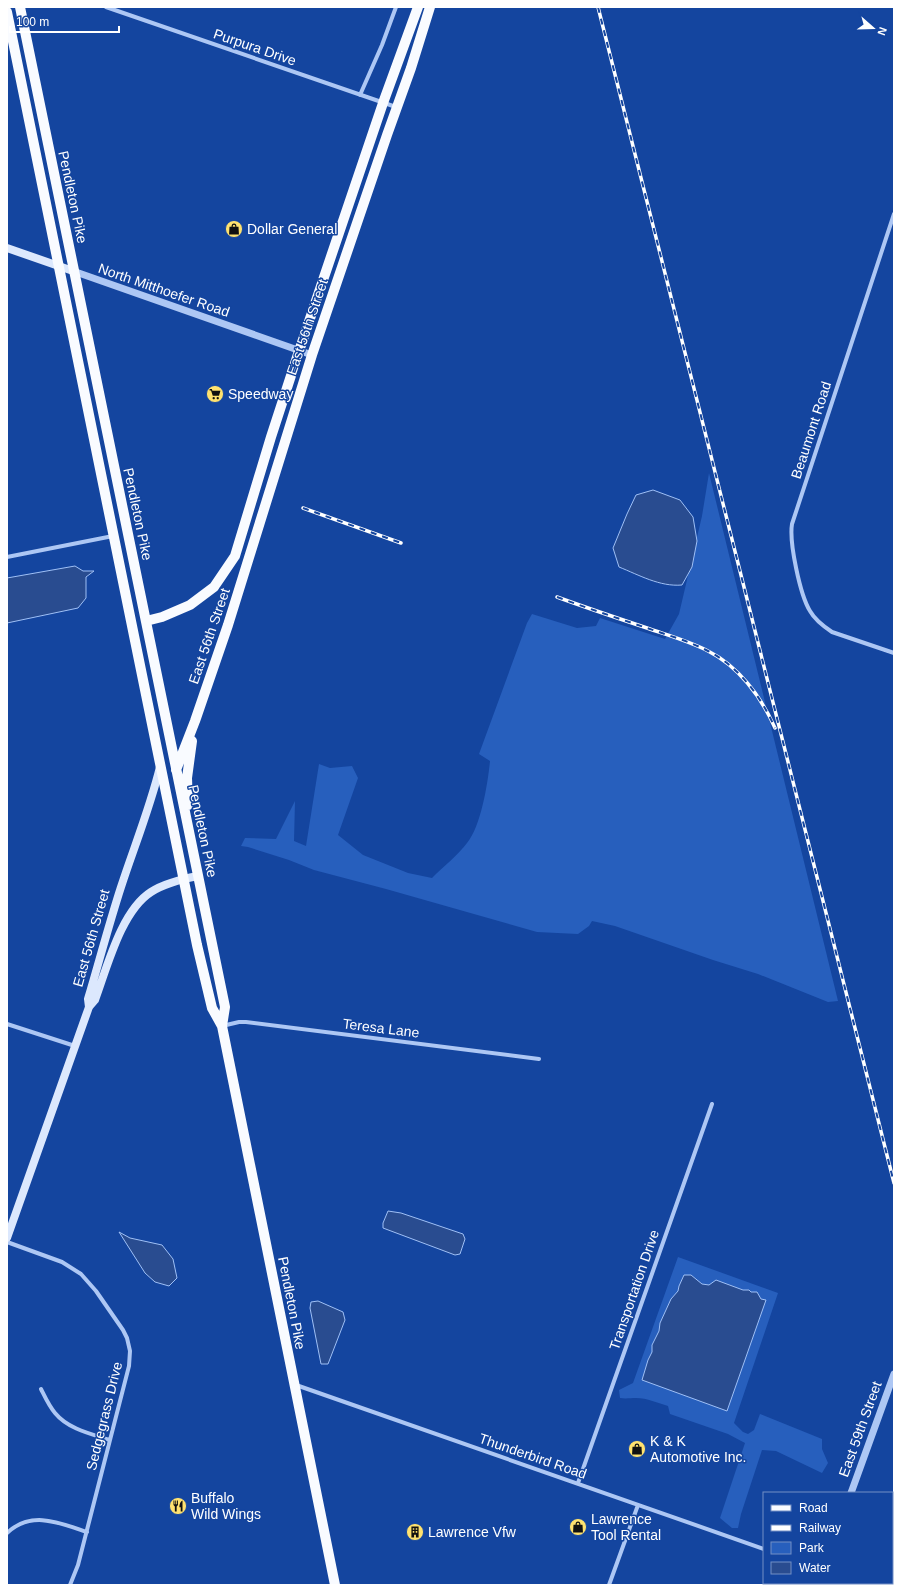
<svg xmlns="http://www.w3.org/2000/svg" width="901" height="1592" font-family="Arial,sans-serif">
  <rect width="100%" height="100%" fill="#14459f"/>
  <path fill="#275fbd" d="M709 473 838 1001 828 1002 758 974 713 960 615 926 592 921 589 926 578 934 537 932 386 889 314 870 289 860 248 847 241 846 245 838 276 839 295 801 294 841 306 846 319 764 330 768 352 766 358 778 338 835 363 855 408 873 432 878C443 867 458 855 467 843 481 827 488 782 490 761L479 754 527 623 532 614 577 628 596 626 600 618 665 639 679 614 702 516Z
    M678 1257 778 1293 734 1423 743 1432 748 1434 754 1430 760 1414 822 1439V1449L828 1463 822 1473 776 1451 762 1450 741 1514 738 1528H732L720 1518 745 1443 728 1434 670 1414 668 1406C658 1403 647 1398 636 1398 630 1398 626 1399 620 1398L619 1390 633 1383Z"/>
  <path fill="#294c90" stroke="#9fc0f6" d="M653 490 680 500 693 517 697 541 692 567 682 585C660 587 639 575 619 567L613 548 627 514 636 495Z
    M75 566 83 571H94L86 577V598L78 608 7 623V578Z
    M388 1211 401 1213 463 1234 465 1239 460 1254 455 1255 383 1228V1223Z
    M119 1232 130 1238 162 1245 173 1259 177 1278 169 1286 155 1282 145 1273Z
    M684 1275H691L702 1284 709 1285 716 1280 743 1290H749L751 1292H757L761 1299 766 1300 727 1411 642 1380 648 1360 652 1352V1345L659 1331 660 1323 671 1299 678 1291 679 1286Z
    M318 1301 343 1312 345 1320 328 1364H321L310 1308 311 1302Z"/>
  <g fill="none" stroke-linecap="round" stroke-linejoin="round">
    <path stroke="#adc7f4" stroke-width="4" d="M106 7 396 107
      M360 95 382 45 396 7
      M894 214 792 524C789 542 800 595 810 611 815 620 823 626 832 632L894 653
      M7 557 113 536
      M7 1024 75 1046
      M222 1026 239 1022H246L539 1059
      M7 1242 62 1262 81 1274 96 1291 123 1330 127 1338 130 1351 129 1366 110 1440 78 1565 70 1585
      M296 1385 764 1549
      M41 1389C45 1397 49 1406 55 1413 68 1429 91 1434 110 1440
      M578 1483 712 1104
      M7 1533C31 1510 60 1523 87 1532
      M609 1585 638 1505"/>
    <path stroke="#adc7f4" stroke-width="7" d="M73 271 312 355
      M851 1493 894 1374
      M819 1585V1583"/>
    <path stroke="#dce8fd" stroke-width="8" d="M7 248 73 271
      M89 1007 88 999C99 962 109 924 121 887 134 847 150 808 160 767
      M7 1238 89 1007 95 1000C107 968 121 911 151 892 165 883 182 879 198 876"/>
    <path stroke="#f9fbff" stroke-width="10" d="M20 7 225 1007 222 1026
      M7 12 197 945 212 1008 222 1026 335 1585
      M146 621 162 617 190 605 214 587 235 556 271 437 299 351 383 103 418 7
      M176 770 195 721 228 625 312 355 387 135 411 68 430 7
      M188 805 187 778 192 741"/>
    <g stroke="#fff" stroke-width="3.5">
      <path id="rail" d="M598 7 894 1183
        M303 508 401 543
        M557 597C587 608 617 618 647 628 667 635 689 641 708 651 738 666 761 696 775 728"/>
    </g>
    <use href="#rail" stroke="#14459f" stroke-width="2" stroke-dasharray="6" stroke-linecap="butt"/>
  </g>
  <defs>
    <g id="shop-disc" transform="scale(0.9)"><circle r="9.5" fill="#ffe26f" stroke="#14459f"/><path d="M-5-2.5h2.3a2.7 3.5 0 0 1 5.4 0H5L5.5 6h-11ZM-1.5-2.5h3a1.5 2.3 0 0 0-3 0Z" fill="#111"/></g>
    <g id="supermarket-disc" transform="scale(0.9)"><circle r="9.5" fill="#ffe26f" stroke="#14459f"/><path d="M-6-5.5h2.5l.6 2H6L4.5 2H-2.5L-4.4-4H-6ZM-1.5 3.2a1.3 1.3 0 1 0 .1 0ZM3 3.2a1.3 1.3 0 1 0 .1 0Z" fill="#111"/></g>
    <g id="restaurant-disc" transform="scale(0.9)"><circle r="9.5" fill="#ffe26f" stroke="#14459f"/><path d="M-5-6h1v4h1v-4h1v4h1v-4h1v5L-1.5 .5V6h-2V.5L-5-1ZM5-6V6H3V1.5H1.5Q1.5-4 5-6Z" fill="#111"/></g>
    <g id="building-disc" transform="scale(0.9)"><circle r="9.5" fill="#ffe26f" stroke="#14459f"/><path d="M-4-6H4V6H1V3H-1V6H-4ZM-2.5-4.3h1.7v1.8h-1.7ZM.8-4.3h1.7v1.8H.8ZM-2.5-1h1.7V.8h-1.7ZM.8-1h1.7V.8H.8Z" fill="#111"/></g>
  </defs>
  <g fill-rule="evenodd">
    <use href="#shop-disc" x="234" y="229"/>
    <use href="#supermarket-disc" x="215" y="394"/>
    <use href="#shop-disc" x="637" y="1449"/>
    <use href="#restaurant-disc" x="178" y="1506"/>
    <use href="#shop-disc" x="578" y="1527"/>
    <use href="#building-disc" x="415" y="1532"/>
  </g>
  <g text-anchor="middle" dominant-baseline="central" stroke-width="3" stroke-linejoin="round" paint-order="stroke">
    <g font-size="14" fill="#fff" stroke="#14459f">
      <text transform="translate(255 47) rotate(19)">Purpura Drive</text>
      <text transform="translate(73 197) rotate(78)">Pendleton Pike</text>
      <text transform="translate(164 290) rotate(19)">North Mitthoefer Road</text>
      <text transform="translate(307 327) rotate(-71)">East 56th Street</text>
      <text transform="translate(811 430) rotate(-72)">Beaumont Road</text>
      <text transform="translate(138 514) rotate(78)">Pendleton Pike</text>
      <text transform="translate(209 636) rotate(-71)">East 56th Street</text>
      <text transform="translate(203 831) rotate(78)">Pendleton Pike</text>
      <text transform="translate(91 938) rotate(-74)">East 56th Street</text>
      <text transform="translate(381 1028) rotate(7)">Teresa Lane</text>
      <text transform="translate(634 1290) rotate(-71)">Transportation Drive</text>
      <text transform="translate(292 1303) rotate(79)">Pendleton Pike</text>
      <text transform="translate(104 1416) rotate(-76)">Sedgegrass Drive</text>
      <text transform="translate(860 1429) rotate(-70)">East 59th Street</text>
      <text transform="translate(533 1456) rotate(19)">Thunderbird Road</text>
    </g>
    <g font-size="14" fill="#fff" stroke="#14459f" text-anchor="start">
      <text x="247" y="229">Dollar General</text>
      <text x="228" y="394">Speedway</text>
      <text x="650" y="1441">K &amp; K<tspan x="650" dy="16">Automotive Inc.</tspan></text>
      <text x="191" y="1498">Buffalo<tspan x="191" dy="16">Wild Wings</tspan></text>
      <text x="591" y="1519">Lawrence<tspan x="591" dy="16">Tool Rental</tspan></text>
      <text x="428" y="1532">Lawrence Vfw</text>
    </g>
  </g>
  <rect width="901" height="1592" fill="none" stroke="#ffffff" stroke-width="16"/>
  <rect x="763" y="1492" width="130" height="92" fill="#14459f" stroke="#728fc5"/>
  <rect x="771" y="1505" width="20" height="6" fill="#f9fbff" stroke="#728fc5"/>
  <text x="799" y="1512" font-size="12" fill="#ffffff">Road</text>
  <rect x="771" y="1525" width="20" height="6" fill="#ffffff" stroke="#728fc5"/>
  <text x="799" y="1532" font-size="12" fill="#ffffff">Railway</text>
  <rect x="771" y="1542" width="20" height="12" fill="#275fbd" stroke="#728fc5"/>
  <text x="799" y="1552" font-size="12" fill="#ffffff">Park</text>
  <rect x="771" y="1562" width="20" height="12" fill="#294c90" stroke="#728fc5"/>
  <text x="799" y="1572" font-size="12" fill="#ffffff">Water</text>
  <g transform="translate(873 28) rotate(110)" stroke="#14459f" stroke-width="3" paint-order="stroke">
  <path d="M0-3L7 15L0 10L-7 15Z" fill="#ffffff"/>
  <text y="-6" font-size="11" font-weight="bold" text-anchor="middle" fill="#ffffff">N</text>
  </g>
  <path d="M10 26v6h109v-6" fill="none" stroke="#ffffff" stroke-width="2"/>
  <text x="16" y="26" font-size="12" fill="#ffffff" stroke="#14459f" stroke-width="3" paint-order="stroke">100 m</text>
</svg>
